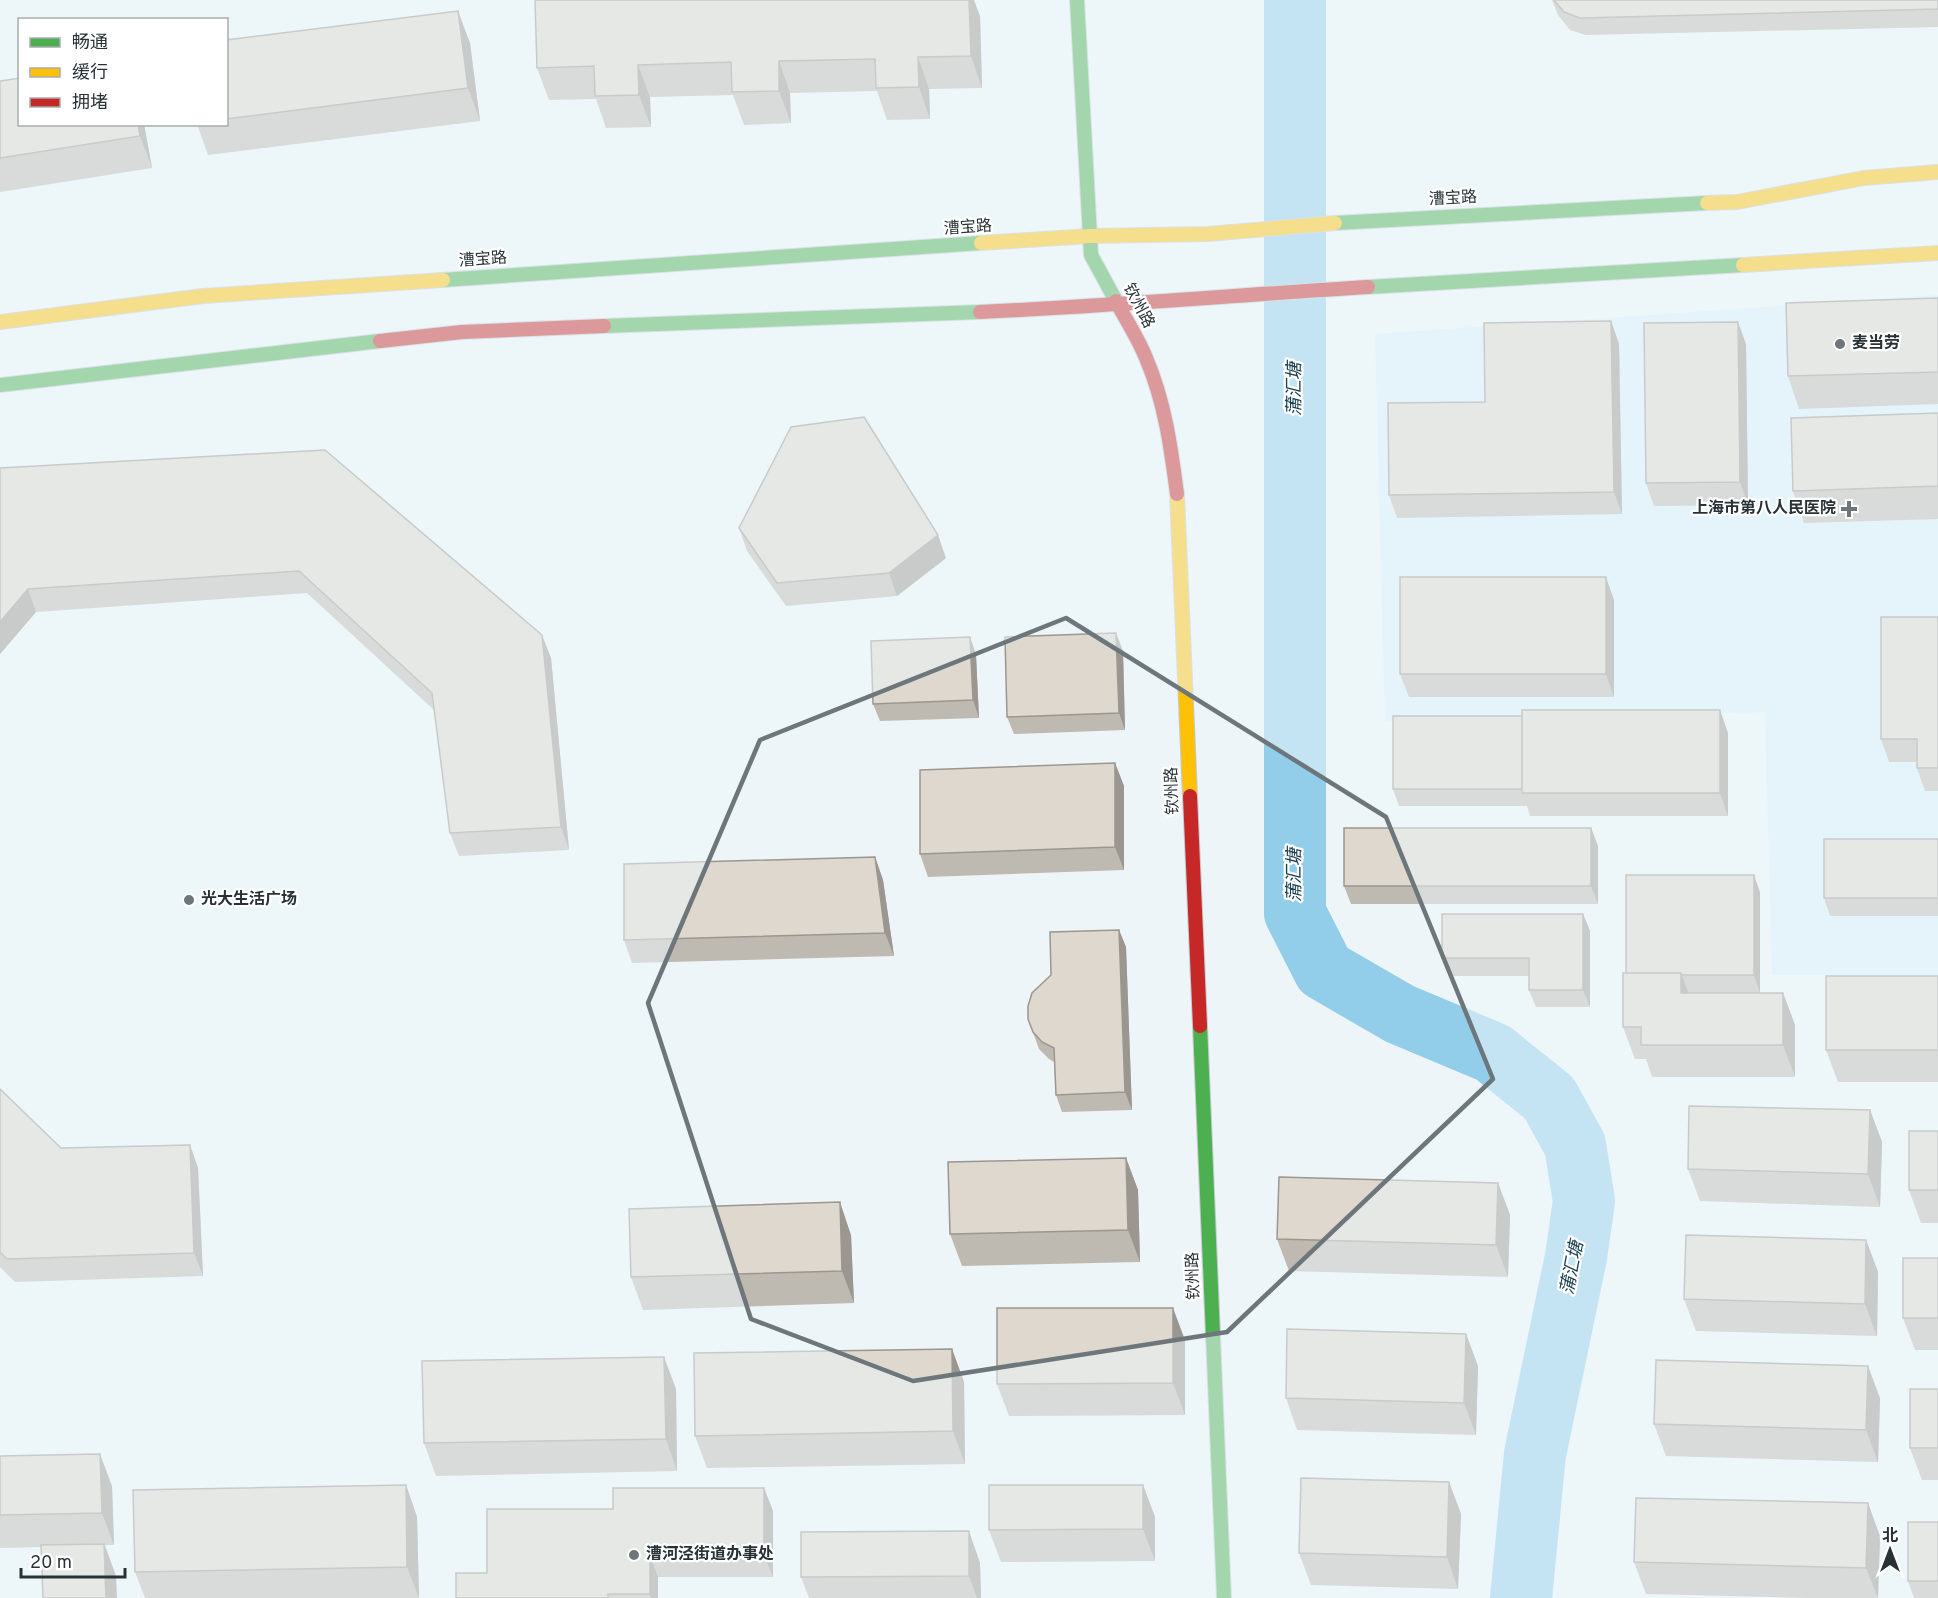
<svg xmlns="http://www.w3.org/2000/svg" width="1938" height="1598" font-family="Overpass,'Noto Sans SC',sans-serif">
  <rect width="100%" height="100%" fill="#edf5f9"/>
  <path fill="#dbf1fb" d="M1938 295V975H1772L1765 712 1385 722 1375 334Z"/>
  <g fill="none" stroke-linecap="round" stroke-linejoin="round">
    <path stroke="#92ceea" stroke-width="62" d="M1295 0V913L1324 970 1400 1014 1493 1053 1549 1098 1575 1145 1584 1201 1576 1257 1535 1454 1521 1598"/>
    <g stroke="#c2cace" stroke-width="16">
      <path id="fast" d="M1077 0 1091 255 1116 301
        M1335 223 1707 203
        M443 280 981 243
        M1368 287 1743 265
        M604 326 980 312
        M0 385 380 341
        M1200 1026 1224 1598"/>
    </g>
    <g stroke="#c2cace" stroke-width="16">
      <path id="slow" d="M1707 203 1737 202 1864 178 1938 172
        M981 243 1090 236 1208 234 1335 223
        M1743 265 1938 253
        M0 322 203 296 443 280
        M1177 494 1190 796"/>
    </g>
    <g stroke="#c2cace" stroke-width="16">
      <path id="jam" d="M1116 301C1126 320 1138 338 1146 358 1165 402 1171 448 1177 494
        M980 312C1110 306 1238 295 1368 287
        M380 341 462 332 604 326
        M1190 796 1200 1026"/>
    </g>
    <use href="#fast" stroke="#4caf50" stroke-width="14"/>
    <use href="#slow" stroke="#ffc107" stroke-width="14"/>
    <use href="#jam" stroke="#c62828" stroke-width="14"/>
  </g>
  <path fill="#bfbab1" d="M1552 0H1938V27L1586 35 1570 30 1558 15Z
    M980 16 982 88 929 89 930 119 887 120 877 91 790 93 791 123 744 125 733 95 650 97 651 127 606 128 596 99 549 100 537 68Z
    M226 40 470 43 480 121 208 155 197 124H226Z
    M0 81 20 124H144L152 168 0 192Z
    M1938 298V404L1799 409 1788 376Z
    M1611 321 1619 344 1622 514 1397 518 1389 495 1485 402Z
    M1746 344 1748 505 1654 506 1646 483Z
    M1938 413V519L1804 523 1793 491Z
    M0 468 551 658 569 850 459 856 450 833 434 710 307 593 36 612 0 654Z
    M739 528 946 558 897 596 786 606 747 551Z
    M1614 600V697H1409L1400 674Z
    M1938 617V791H1925L1917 768V762H1889L1881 739Z
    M970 637 976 655 979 718 880 721 873 704Z
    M1123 651 1125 730 1014 734 1007 717Z
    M1728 733V816H1530L1527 806H1399L1393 789Z
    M1115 763 1124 786V870L928 877 920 854Z
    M1591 828 1598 846V904H1351L1344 886Z
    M1938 839V916H1830L1824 898Z
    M875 857 883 880 894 956 632 963 624 940Z
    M1760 892V993H1783L1795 1025V1077H1652L1646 1059H1635L1623 1027 1626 973Z
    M1583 914 1590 931V1007H1536L1529 990V976H1449L1442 958Z
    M1119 930 1126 947 1132 1110 1062 1112 1056 1095 1054 1062 1049 1059 1039 1049 1028 1019Z
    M1938 976V1082H1838L1826 1050Z
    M0 1089 61 1148 190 1145 198 1168 203 1276 15 1282 0 1267Z
    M1870 1110 1882 1142 1880 1207 1700 1201 1688 1169Z
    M1938 1131V1223H1921L1909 1190Z
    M1126 1158 1138 1190 1140 1262 962 1266 950 1234Z
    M1498 1183 1510 1215 1508 1277 1289 1271 1277 1239Z
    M851 1235 854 1303 643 1310 631 1277Z
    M1866 1240 1878 1272 1877 1336 1696 1331 1684 1299Z
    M1938 1258V1350H1915L1903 1318Z
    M1466 1334 1478 1366 1476 1435 1297 1430 1286 1398Z
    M1185 1340V1415L1009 1416 997 1384Z
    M952 1349 964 1382 965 1464 707 1468 695 1436Z
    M676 1389 677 1471 436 1476 424 1443Z
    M1938 1389V1480H1922L1910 1448Z
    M1880 1398 1878 1462 1666 1456 1654 1424Z
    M0 1456 112 1486 114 1545H105L116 1576 41 1547 0 1548Z
    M1449 1482 1461 1514 1458 1589 1311 1585 1299 1553Z
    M406 1485 417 1517 419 1598H145L135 1572Z
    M1143 1485 1155 1517V1561L1001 1562 989 1530Z
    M764 1488 773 1511V1577H658V1598H456L487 1573 613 1509Z
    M1938 1522V1598H1914L1908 1581Z
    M1880 1536 1878 1598H1807L1646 1594 1634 1562Z
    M980 1563 981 1598H809L801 1577Z"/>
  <path fill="#9b9790" d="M969 0H974L980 16 982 88 971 56Z
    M458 11 470 43 480 121 468 88Z
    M918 57 929 89 930 119 919 87Z
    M779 61 790 93 791 123 779 91Z
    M638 65 650 97 651 127 639 95Z
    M138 124H144L152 168 140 136Z
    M1611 321 1619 344 1622 514 1614 492Z
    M1738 322 1746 344 1748 505 1740 482Z
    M938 535 946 558 897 596 889 573Z
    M1606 577 1614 600V697L1606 674Z
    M28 589 36 612 0 654V622Z
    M1116 633 1123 651 1125 730 1119 713Z
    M542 635 551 658 569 850 561 827Z
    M970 637 976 655 979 718 973 700Z
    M1720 710 1728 733V816L1720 793Z
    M1115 763 1124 786V870L1115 847Z
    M1591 828 1598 846V904L1591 886Z
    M875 857 883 880 894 956 885 933Z
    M1754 875 1760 892V993L1754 975Z
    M1583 914 1590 931V1007L1583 990Z
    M1119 930 1126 947 1132 1110 1125 1092Z
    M1681 973 1693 1005 1681 993Z
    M1783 993 1795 1025V1077L1783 1045Z
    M1870 1110 1882 1142 1880 1207 1868 1174Z
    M190 1145 198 1168 203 1276 194 1253Z
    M1126 1158 1138 1190 1140 1262 1128 1230Z
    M1498 1183 1510 1215 1508 1277 1496 1245Z
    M840 1202 851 1235 854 1303 842 1271Z
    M1866 1240 1878 1272 1877 1336 1865 1304Z
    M1173 1308 1185 1340V1415L1173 1383Z
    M1466 1334 1478 1366 1476 1435 1464 1403Z
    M952 1349 964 1382 965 1464 953 1431Z
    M664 1357 676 1389 677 1471 666 1439Z
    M1868 1366 1880 1398 1878 1462 1866 1430Z
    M100 1454 112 1486 114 1545 102 1513Z
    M1449 1482 1461 1514 1458 1589 1447 1557Z
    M406 1485 417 1517 419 1598 407 1567Z
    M1143 1485 1155 1517V1561L1143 1529Z
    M764 1488 773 1511V1577L764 1555Z
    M1868 1503 1880 1536 1878 1598 1866 1568Z
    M969 1531 980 1563 981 1598H977L969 1576Z
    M104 1544 116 1576 117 1598H106Z
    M650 1555 658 1577V1598H651L650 1594Z"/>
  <path fill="#ded8ce" stroke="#9b9790" stroke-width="1.5" d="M535 0H969L971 56 918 57 919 87 876 88 875 59 779 61V91L732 92 731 62 638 65 639 95 595 96 594 66 537 68Z
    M1554 0H1938V9L1580 18 1564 12Z
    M458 11 468 88 226 119V40Z
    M20 78V124H138L140 136 0 158V81Z
    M1938 298V372L1788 376 1786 303Z
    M1611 321 1614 492 1389 495 1388 403 1485 402 1484 323Z
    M1738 322 1740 482 1646 483 1644 323Z
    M1938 413V486L1793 491 1791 418Z
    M864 417 938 535 889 573 777 583 739 528 791 427Z
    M325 450 542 635 561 827 450 833 432 693 299 571 28 589 0 622V468Z
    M1400 577H1606V674H1400Z
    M1881 617H1938V768H1917V739H1881Z
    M1116 633 1119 713 1007 717 1005 637Z
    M970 637 973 700 873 704 871 641Z
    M1522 710H1720V793H1522Z
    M1393 716H1522V789H1393Z
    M1115 763V847L920 854V770Z
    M1344 828H1591V886H1344Z
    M1824 839H1938V898H1824Z
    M875 857 885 933 624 940V864Z
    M1626 875H1754V975H1682L1681 973H1626Z
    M1442 914H1583V990H1529V958H1442Z
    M1119 930 1125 1092 1056 1095 1054 1048 1042 1042 1033 1032 1028 1019V1006L1032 993 1051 975 1050 932Z
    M1623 973H1681V993H1783V1045H1641V1027H1623Z
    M1826 976H1938V1050H1826Z
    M0 1089 61 1148 190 1145 194 1253 7 1259 0 1252Z
    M1689 1106 1870 1110 1868 1174 1688 1169Z
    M1909 1131H1938V1190H1909Z
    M1126 1158 1128 1230 950 1234 948 1162Z
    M1279 1177 1498 1183 1496 1245 1277 1239Z
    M840 1202 842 1271 631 1277 629 1209Z
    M1686 1235 1866 1240 1865 1304 1684 1299Z
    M1903 1258H1938V1318H1903Z
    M997 1308H1173V1383L997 1384Z
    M1287 1329 1466 1334 1464 1403 1286 1398Z
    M952 1349 953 1431 695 1436 694 1353Z
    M664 1357 666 1439 424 1443 422 1361Z
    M1656 1360 1868 1366 1866 1430 1654 1424Z
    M1910 1389H1938V1448H1910Z
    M100 1454 102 1513 0 1515V1456Z
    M1301 1478 1449 1482 1447 1557 1299 1553Z
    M406 1485 407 1567 135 1572 133 1490Z
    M989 1485H1143V1529L989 1530Z
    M613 1488H764V1555H650V1594H608V1598H456V1573H487V1509H613Z
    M1636 1498 1868 1503 1866 1568 1634 1562Z
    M1908 1522H1938V1581H1908Z
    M969 1531V1576L801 1577V1532Z
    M104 1544 106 1598H43L41 1545Z"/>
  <path d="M0 0H1938V1598H0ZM1066 618 1386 817 1493 1079 1227 1332 913 1381 751 1319 648 1003 760 740Z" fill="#edf5f9" fill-opacity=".55" fill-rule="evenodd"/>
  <path fill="none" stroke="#6d767a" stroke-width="4.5" stroke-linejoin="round" d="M1066 618 1386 817 1493 1079 1227 1332 913 1381 751 1319 648 1003 760 740Z"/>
  <g fill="#6d767a" stroke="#fff" stroke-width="2">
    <circle cx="1840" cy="344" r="6"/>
    <path d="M1846 500h6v6h6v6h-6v6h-6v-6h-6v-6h6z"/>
    <circle cx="189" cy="900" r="6"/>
    <circle cx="634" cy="1555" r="6"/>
  </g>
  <g text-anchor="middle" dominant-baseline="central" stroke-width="4.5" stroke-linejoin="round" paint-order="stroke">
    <g font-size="16" fill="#283236" stroke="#fff">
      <text transform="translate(1453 199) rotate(-3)">漕宝路</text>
      <text transform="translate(968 228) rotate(-4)">漕宝路</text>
      <text transform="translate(483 260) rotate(-4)">漕宝路</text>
      <text transform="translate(1138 306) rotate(62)">钦州路</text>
      <text transform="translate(1173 791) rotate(-92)">钦州路</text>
      <text transform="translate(1194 1276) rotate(-92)">钦州路</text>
    </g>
    <g font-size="16" font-weight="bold" fill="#283236" stroke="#fff" text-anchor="start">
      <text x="1852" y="344">麦当劳</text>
      <text x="1836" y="509" text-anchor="end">上海市第八人民医院</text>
      <text x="201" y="900">光大生活广场</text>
      <text x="646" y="1555">漕河泾街道办事处</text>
    </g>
    <g font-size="18" font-style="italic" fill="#193e4e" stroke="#fff">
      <text transform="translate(1295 389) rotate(-90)">蒲汇塘</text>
      <text transform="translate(1295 875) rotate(-90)">蒲汇塘</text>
      <text transform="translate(1573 1268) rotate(-79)">蒲汇塘</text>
    </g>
  </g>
  <rect x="18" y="18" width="210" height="108" fill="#ffffff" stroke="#a9adaf" stroke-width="1.5"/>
  <rect x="30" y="38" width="30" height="9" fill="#4caf50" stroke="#a9adaf" stroke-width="1.5"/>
  <text x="72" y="48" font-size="18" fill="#283236">畅通</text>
  <rect x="30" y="68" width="30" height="9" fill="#ffc107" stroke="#a9adaf" stroke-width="1.5"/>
  <text x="72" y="78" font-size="18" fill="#283236">缓行</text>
  <rect x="30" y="98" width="30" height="9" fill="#c62828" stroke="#a9adaf" stroke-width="1.5"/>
  <text x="72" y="108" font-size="18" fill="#283236">拥堵</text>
  <g transform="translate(1890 1550)" stroke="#ffffff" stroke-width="4.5" paint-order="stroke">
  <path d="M0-4.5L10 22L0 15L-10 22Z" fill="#283236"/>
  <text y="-9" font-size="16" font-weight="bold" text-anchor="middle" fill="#283236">北</text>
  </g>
  <path d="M21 1568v9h104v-9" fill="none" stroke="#283236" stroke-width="3"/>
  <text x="30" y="1568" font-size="18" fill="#283236" stroke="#ffffff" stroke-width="4.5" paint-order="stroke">20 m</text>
</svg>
